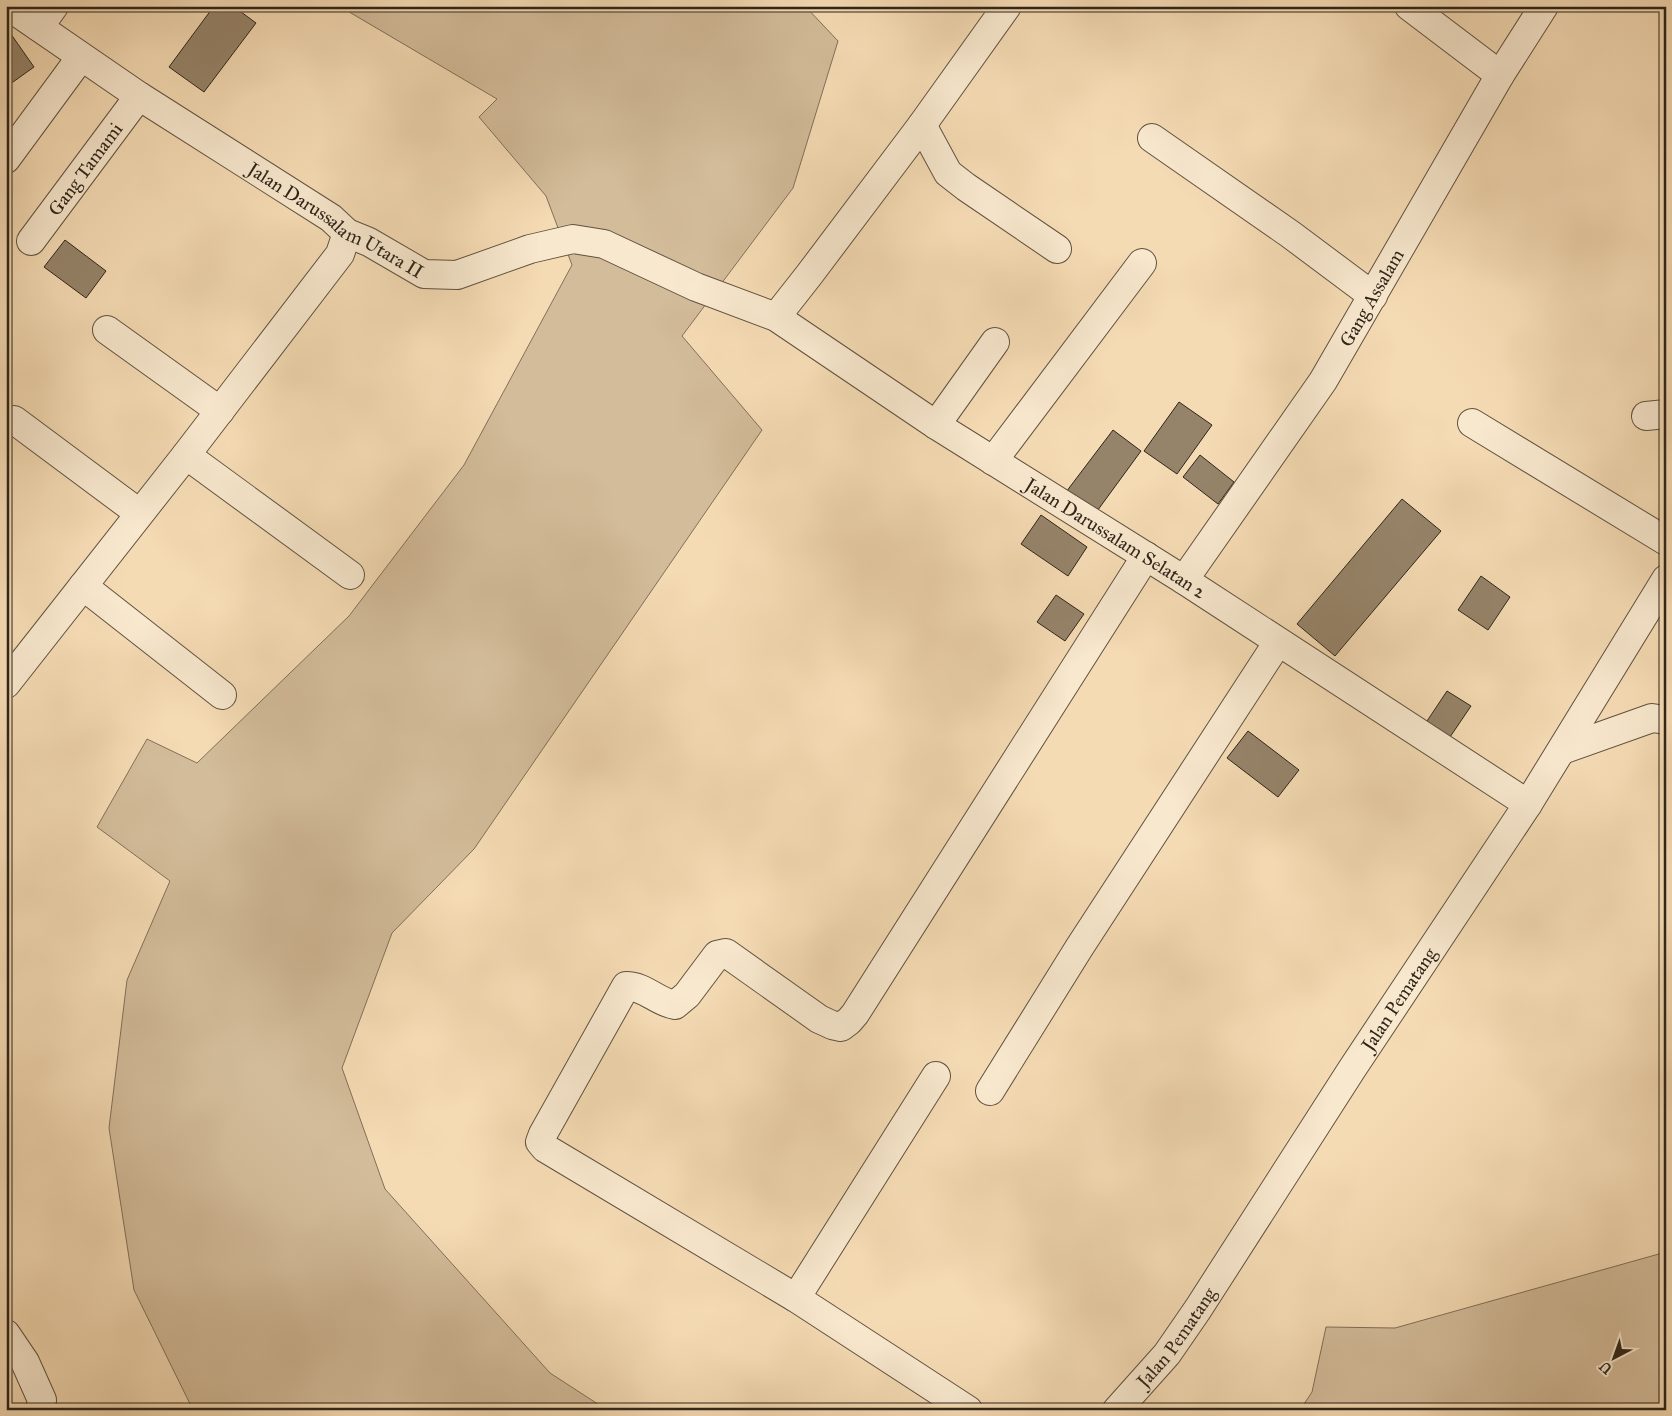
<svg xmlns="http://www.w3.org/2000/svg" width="1672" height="1416" font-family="'IM FELL Great Primer',serif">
  <rect width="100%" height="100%" fill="#f5dbb4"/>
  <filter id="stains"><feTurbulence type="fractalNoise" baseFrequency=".004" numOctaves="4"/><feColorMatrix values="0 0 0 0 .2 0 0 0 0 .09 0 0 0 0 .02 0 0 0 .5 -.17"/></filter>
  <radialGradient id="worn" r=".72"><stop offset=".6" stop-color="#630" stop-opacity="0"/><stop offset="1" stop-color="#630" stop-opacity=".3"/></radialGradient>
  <path fill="#d3bc9a" stroke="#81705a" d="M339 6H805L838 41 793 188 682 336 762 430 474 849 392 933 342 1068 385 1189 550 1373 607 1410H193L134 1290 109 1128 127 980 170 881 97 827 147 739 197 763 349 616 464 465 572 265 546 196 479 117 497 99Z
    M1666 1252V1410H1300L1312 1392 1326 1327 1395 1328Z"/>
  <path fill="#96846a" stroke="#2f251a" d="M214 6H233L256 23 204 92 169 67Z
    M6 27 34 67 6 87Z
    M65 240 106 271 86 298 44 267Z
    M1179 402 1212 425 1177 474 1144 451Z
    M1113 430 1141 451 1092 518 1063 496Z
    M1200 455 1234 482 1218 504 1183 477Z
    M1402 499 1441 531 1335 656 1297 624Z
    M1041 515 1087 547 1068 576 1021 544Z
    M1481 576 1510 597 1488 630 1458 610Z
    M1056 595 1084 614 1065 641 1037 622Z
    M1447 691 1471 706 1448 740 1425 724Z
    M1248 731 1299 770 1278 797 1227 758Z"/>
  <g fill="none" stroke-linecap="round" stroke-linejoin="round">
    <g stroke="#605240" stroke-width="30">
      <g id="minor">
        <path id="s1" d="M8 6 139 96 331 218 347 233 369 242 424 274 457 275 530 249 573 239 604 244 696 287 776 317 936 425 1184 580 1528 804"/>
        <path d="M1409 6 1500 75"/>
        <path d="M39 27 54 6"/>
        <path d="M922 125 948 173 966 187 1057 249"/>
        <path d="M1152 138 1290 234 1373 296"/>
        <path d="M6 159 81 57"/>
        <path id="s2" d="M31 241 139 96"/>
        <path d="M776 317 809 275 922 125 1007 6"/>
        <path d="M107 330 220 411"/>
        <path d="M1646 416 1666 414"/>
        <path d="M14 420 139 513"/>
        <path d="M1472 423 1666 541"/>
        <path d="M936 425 995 342"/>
        <path d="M186 455 350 575"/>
        <path d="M993 461 1142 263"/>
        <path id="s3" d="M1184 580 1323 381 1500 75 1544 6"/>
        <path d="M83 586 222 695"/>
        <path d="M6 684 186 455 340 254 347 233"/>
        <path d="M1562 750 1652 718 1666 720"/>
        <path d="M990 1091 1079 948 1278 642"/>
        <path d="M796 1298 936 1076"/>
        <path d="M6 1334 25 1362 42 1400 40 1410"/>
        <path d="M968 1410 796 1298 545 1148 540 1142 543 1134 626 986C645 986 657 1002 675 1005L687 995 717 955 726 953 819 1019 832 1025 841 1027 849 1021 855 1014 1146 556"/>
        <path id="s4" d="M1117 1410 1167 1354 1198 1309 1352 1069 1528 804 1666 579"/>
      </g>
    </g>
    <use href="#minor" stroke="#f8e8ce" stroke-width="28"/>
  </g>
  <g text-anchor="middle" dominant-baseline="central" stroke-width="4.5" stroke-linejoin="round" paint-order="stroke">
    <g font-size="19" fill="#2f251a" stroke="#f8e8ce">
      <text stroke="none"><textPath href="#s2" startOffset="90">Gang Tamami</textPath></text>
      <text stroke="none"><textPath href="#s1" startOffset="392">Jalan Darussalam Utara II</textPath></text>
      <text stroke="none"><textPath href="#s3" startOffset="339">Gang Assalam</textPath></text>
      <text stroke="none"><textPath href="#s1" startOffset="1274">Jalan Darussalam Selatan 2</textPath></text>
      <text stroke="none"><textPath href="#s4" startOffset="499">Jalan Pematang</textPath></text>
      <text stroke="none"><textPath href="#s4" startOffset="94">Jalan Pematang</textPath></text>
    </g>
  </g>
  <rect width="1672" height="1416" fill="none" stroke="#f5dbb4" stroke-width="25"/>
  <rect x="8" y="8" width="1657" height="1401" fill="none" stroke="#2f251a" stroke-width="2.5"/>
  <rect x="12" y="12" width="1647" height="1391" fill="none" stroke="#2f251a"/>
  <g transform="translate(1614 1358) rotate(221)" stroke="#f8e8ce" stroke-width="4" paint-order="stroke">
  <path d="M0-4L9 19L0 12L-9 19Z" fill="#2f251a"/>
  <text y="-8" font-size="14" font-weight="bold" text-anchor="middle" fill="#2f251a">U</text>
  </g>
  <rect width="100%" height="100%" filter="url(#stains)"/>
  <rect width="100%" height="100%" fill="url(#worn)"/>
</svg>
